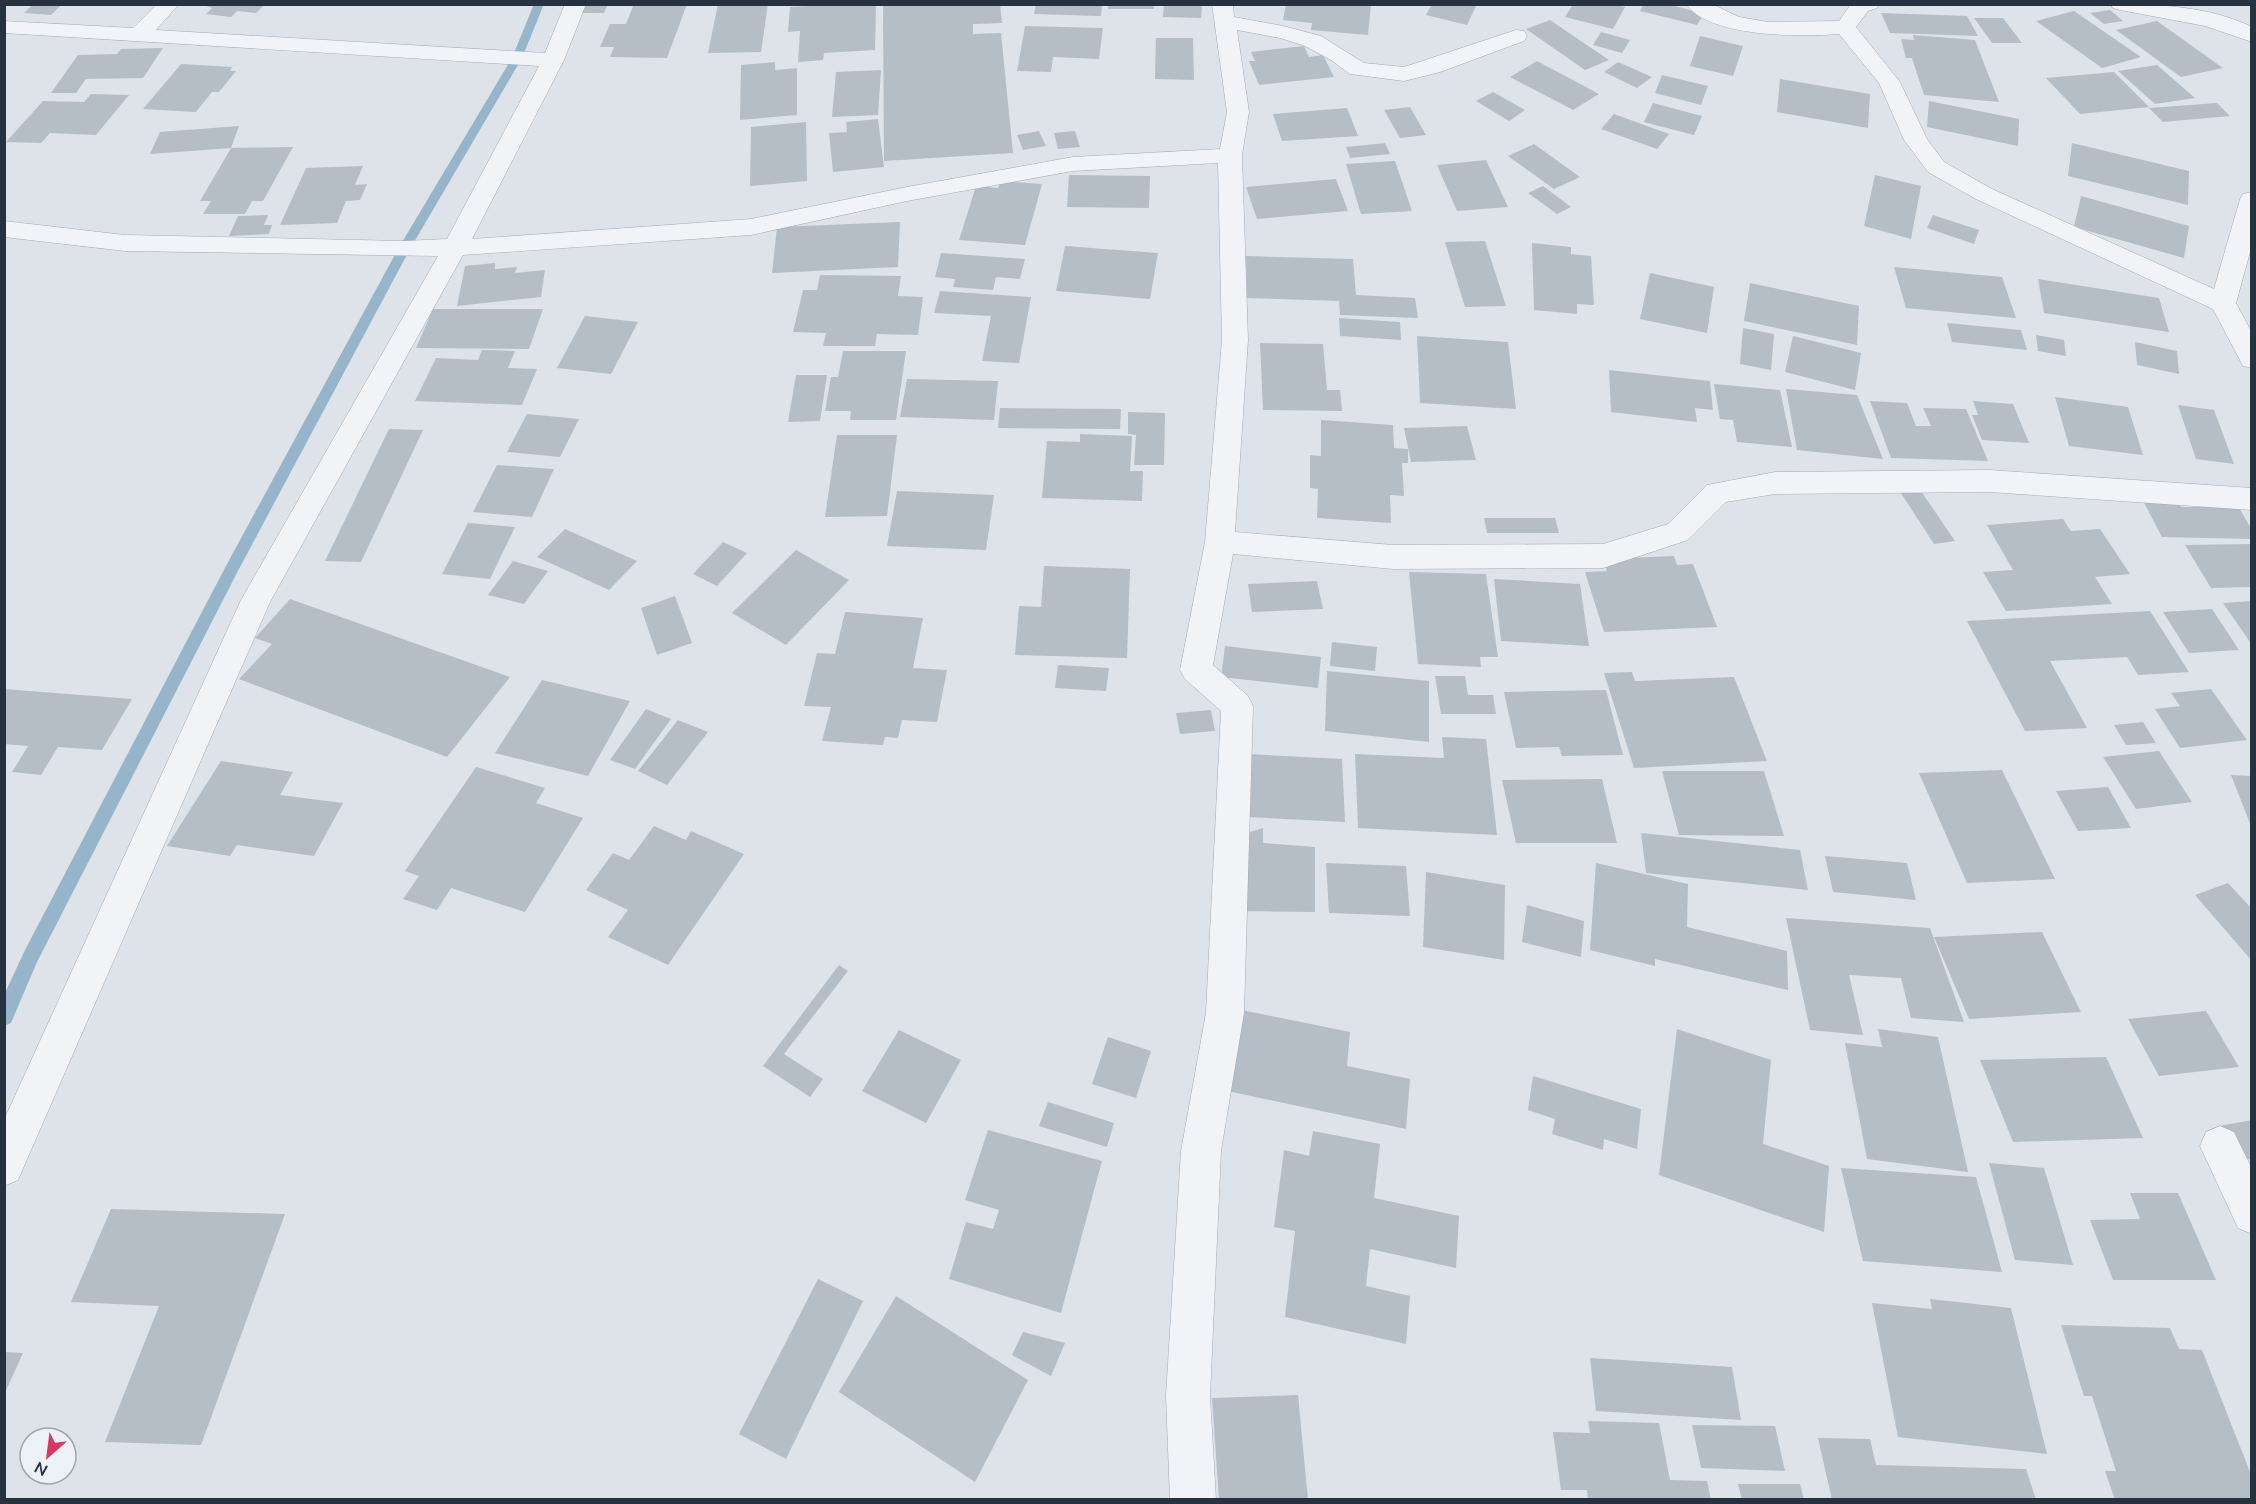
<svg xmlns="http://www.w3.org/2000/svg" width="2256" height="1504" font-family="Mulish,sans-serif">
  <rect width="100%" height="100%" fill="#dee3e9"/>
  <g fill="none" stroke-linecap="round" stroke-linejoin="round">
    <path fill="#96b5cb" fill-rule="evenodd" d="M534 4H544L522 58 410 249 239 569 37 962 11 1023 4 1026V995L25 950 227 564 398 249 512 58Z"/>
  </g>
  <path fill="#b5bdc6" d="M33 4H62L51 15 24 13Z
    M200 4H265L256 13 237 11 231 17 206 14 212 8Z
    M583 4H608L604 13H579Z
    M634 4H687L667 58 610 57 614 47H600L610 24H626Z
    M718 4H768L761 52 708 53Z
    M809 4H876L875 50 824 53 823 60 798 62 800 31 788 32 790 7 809 6Z
    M883 4H1000L1002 23 973 24V34L1001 33 1013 153 884 161Z
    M1036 4H1102L1101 16 1034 14Z
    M1108 4H1154V9H1108Z
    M1164 4H1202L1201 18 1163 17Z
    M1286 4H1371L1368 35 1311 30 1312 23 1283 20Z
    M1432 4H1477L1467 25 1426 15Z
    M1573 4H1614L1625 7 1613 29 1565 17Z
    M1644 4H1668L1704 14 1697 25 1640 11Z
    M2110 10 2123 21 2104 24 2090 13Z
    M2074 11 2141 57 2102 68 2036 21Z
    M1881 13 1967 16 1978 36 1890 33Z
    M1974 18H2003L2022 43H1992Z
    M1550 20 1609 60 1585 70 1526 29Z
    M2157 21 2223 68 2181 77 2116 30Z
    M1025 26 1103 28 1099 59 1053 57 1051 72 1017 71Z
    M1601 32 1630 40 1622 53 1593 45Z
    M1913 35 1975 40 1999 102 1924 95 1912 58H1906L1901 39 1914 40Z
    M1700 36 1743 46 1733 76 1690 66Z
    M1156 38H1193L1194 80 1155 79Z
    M1304 46 1309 57 1323 55 1334 77 1259 85 1249 61H1255L1251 52Z
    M163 48 143 78 86 79 76 93H51L78 55 117 54 121 49Z
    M1537 61 1599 94 1573 110 1510 77Z
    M775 62V70L797 68V115L740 120 741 65Z
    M1618 62 1652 77 1637 88 1604 72Z
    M181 64 232 67 230 71H236L219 92H212L196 112 143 109Z
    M2157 65 2195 98 2155 104 2118 71Z
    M881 70 878 115 832 117 836 72Z
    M2114 72 2149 107 2080 114 2046 78Z
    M1662 75 1708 86 1701 105 1655 93Z
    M1780 79 1870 94 1868 128 1777 112Z
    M1493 92 1525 110 1509 121 1476 101Z
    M91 94 129 95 96 135 50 133 41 143 6 142 43 101 84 102Z
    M1929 101 2019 119 2018 146 1927 127Z
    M1653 103 1702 116 1694 135 1644 122Z
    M2217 103 2230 116 2163 122 2149 108Z
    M1410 107 1426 135 1400 138 1384 110Z
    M1347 108 1358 136 1282 141 1273 114Z
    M1614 114 1669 134 1657 149 1601 129Z
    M878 119 884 167 833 172 829 133 847 132 846 122Z
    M806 122 807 181 750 186 751 127Z
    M239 126 231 148 150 154 160 132Z
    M1039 131 1046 146 1023 150 1017 135Z
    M1075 131 1080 147 1058 149 1054 133Z
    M1385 143 1390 154 1350 158 1346 147Z
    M2072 143 2189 171 2188 205 2068 176Z
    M1534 144 1580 177 1554 189 1508 156Z
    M293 147 263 201H252L245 214H203L211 201H200L231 148Z
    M1486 160 1508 207 1457 211 1437 165Z
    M1395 161 1412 211 1361 214 1346 164Z
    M363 166 355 185 367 184 360 200 346 201 337 223 280 225 306 168Z
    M1069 175 1150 176 1149 208 1067 207Z
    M1875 175 1921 186 1911 239 1864 226Z
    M1336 179 1348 211 1257 219 1246 187Z
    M1000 181 1042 184 1025 245 959 240 976 186 998 188Z
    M1543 186 1571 207 1557 214 1528 193Z
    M2081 196 2189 226 2184 258 2074 227Z
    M268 215 264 225H272L269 234 229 236 238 216Z
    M1933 215 1979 230 1974 244 1927 228Z
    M900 222 898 267 772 273 777 227Z
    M1485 241 1506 306 1465 307 1445 242Z
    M1532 243 1571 247V254L1591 256 1594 305 1577 304V314L1534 310Z
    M1065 246 1158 253 1150 299 1056 291Z
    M941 253 1025 259 1020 279 996 277 993 290 953 287 955 279 935 277Z
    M1246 256 1353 259 1356 295 1415 298 1418 318 1340 315 1339 301 1247 298Z
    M495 263V269L517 267 515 273 545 270 541 297 457 306 465 266Z
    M1894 267 2002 277 2016 318 1906 308Z
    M1650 273 1714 287 1707 333 1640 319Z
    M820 275 901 276 898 296 923 297 918 335 877 334 875 346H823L826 333 793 332 803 290H817Z
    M2038 279 2159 298 2169 332 2044 313Z
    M1750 283 1859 306 1857 345 1744 321Z
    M940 291 1031 297 1019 363 982 361 991 316 934 313Z
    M433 309H543L529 349 416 348Z
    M585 316 638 322 611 374 557 368Z
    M1339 318 1400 322 1401 340 1340 336Z
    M1947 323 2021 330 2027 350 1952 342Z
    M1743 328 1774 334 1771 370 1740 364Z
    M2036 335 2064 340 2066 356 2038 351Z
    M1417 336 1508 342 1516 409 1420 403Z
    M1793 336 1861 353 1855 390 1785 372Z
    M2135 342 2177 351 2179 374 2137 365Z
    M1260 343 1323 344 1327 390H1340L1342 411 1263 410Z
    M482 350 515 351 508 368 537 369 522 405 415 401 436 358 478 360Z
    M843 351H906L896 420H850L851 411H825L831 377H838Z
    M1609 370 1710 381 1713 410 1695 408 1697 422 1611 412Z
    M796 375H827L820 421 788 422Z
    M907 379 998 381 994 420 900 417Z
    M1714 384 1780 390 1792 447 1737 442 1733 420 1720 419Z
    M1786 389 1857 395 1883 459 1797 450Z
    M2055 397 2128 407 2143 455 2069 446Z
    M1870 401 1907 403 1916 426H1931L1923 408 1966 409 1988 461 1891 458Z
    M1973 401 2013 404 2029 443 1982 440 1972 415H1978Z
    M2178 405 2214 410 2234 464 2196 459Z
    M1000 408 1121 409 1120 429 998 428Z
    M1128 412 1165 413 1164 465H1134L1136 435 1128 434Z
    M527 414 579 419 560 457 507 452Z
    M1321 420 1393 425 1394 448 1408 449V463H1402L1404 496 1390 495 1391 523 1317 518 1318 489 1310 488V455L1321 456Z
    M1467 426 1476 460 1411 462 1404 428Z
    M389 429 423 430 361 562 325 561Z
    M1080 434 1132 436 1130 471H1143L1142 501 1042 498 1047 441 1080 442Z
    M837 435H897L887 516 825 517Z
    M497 465 554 469 532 517 473 512Z
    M1919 488 1955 541 1934 544 1899 490Z
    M897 491 994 495 986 550 887 546Z
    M2141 497 2175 498 2181 507H2209L2205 499H2234L2252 530V539L2162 537Z
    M1484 518H1555L1559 533H1487Z
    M2063 519 2071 531 2100 529 2130 574 2095 577 2112 604 2006 611 1983 572 2013 570 1987 525Z
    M468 523 515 527 490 579 442 574Z
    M565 529 637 561 609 590 537 557Z
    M723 542 747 553 717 586 693 574Z
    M2251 544 2252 587 2211 588 2185 545Z
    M796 550 849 580 786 645 732 613Z
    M1674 556 1677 565 1693 564 1717 627 1604 632 1585 572 1607 571 1603 559Z
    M513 561 548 571 524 604 488 595Z
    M1044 566 1130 569 1127 658 1015 655 1019 606 1041 607Z
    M1409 572 1486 574 1498 657H1480L1481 667 1418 664Z
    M1494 579 1580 584 1589 646 1501 641Z
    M1317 581 1323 609 1252 612 1248 584Z
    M675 596 692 643 657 655 641 608Z
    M290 599 510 677 447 757 239 679 272 644 255 638Z
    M2252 601V645L2223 603Z
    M2212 609 2239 650 2189 653 2163 612Z
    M2150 611 2189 672 2138 675 2127 657 2050 661 2087 728 2025 731 1967 621Z
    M845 612 923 618 913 668 947 670 937 722 902 720 898 738 885 737 883 745 822 741 831 707 804 706 817 653 835 654Z
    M1332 642 1377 647 1375 671 1330 666Z
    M1225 646 1321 657 1318 688 1221 677Z
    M1058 665 1109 668 1106 691 1055 688Z
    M1327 671 1429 681V742L1325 731Z
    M1632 672 1635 681 1734 677 1767 761 1634 768 1604 673Z
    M1435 676H1465L1468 695H1493L1496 714H1441Z
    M542 680 630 701 588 776 495 753Z
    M4 689 132 699 102 750 58 747 41 775 12 772 28 746 4 744Z
    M2211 689 2247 740 2180 748 2155 709 2180 706 2171 693Z
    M1606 690 1623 755 1562 756 1559 747 1516 748 1504 692Z
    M646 709 671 719 635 769 610 760Z
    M1211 710 1215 731 1180 734 1176 713Z
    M678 720 708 732 667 785 638 771Z
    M2143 722 2156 743 2126 745 2114 725Z
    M1442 737 1486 739 1497 835 1358 828 1355 754 1444 758Z
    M2159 751 2192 802 2136 809 2103 757Z
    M1248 754 1342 759 1345 822 1248 817Z
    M221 761 293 772 280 795 343 803 314 856 237 845 230 856 167 846Z
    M476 767 545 788 536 803 583 818 525 912 451 888 437 910 403 899 419 876 405 871Z
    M2002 770 2055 879 1967 883 1919 773Z
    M1662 771H1764L1784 836 1679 835Z
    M2231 775 2252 776V826H2251Z
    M1602 779 1617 843H1516L1502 780Z
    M2108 787 2131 828 2078 831 2056 791Z
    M654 826 686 840 691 831 744 854 668 965 608 937 628 910 586 890 613 853 629 860Z
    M1263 828V843L1315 847V912L1241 911 1243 834Z
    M1641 833 1800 850 1808 890 1646 873Z
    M1825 856 1907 863 1916 900 1833 892Z
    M1326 863 1406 866 1410 916 1329 913Z
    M1596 863 1688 884 1687 927 1787 951 1788 990 1655 959V966L1590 950Z
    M1426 872 1505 885 1504 960 1423 947Z
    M2228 883 2252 909V961L2195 895Z
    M1527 905 1584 921 1581 957 1522 942Z
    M1786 918 1930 928 1964 1022 1911 1018 1901 978 1849 975 1863 1035 1810 1030Z
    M2042 932 2081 1012 1969 1019 1934 937Z
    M839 965 848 971 784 1054 823 1079 810 1097 763 1066Z
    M1232 1008 1350 1032 1347 1066 1410 1079 1406 1129 1218 1089Z
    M2206 1011 2239 1067 2159 1076 2128 1019Z
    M1677 1029 1771 1060 1763 1144 1829 1166 1824 1232 1659 1175Z
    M1878 1029 1938 1037 1968 1172 1867 1159 1845 1043 1882 1047Z
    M899 1030 961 1060 926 1123 862 1091Z
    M1108 1037 1151 1051 1136 1098 1092 1084Z
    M2106 1057 2143 1138 2013 1142 1980 1060Z
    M1533 1076 1641 1109 1637 1149 1604 1139 1603 1150 1552 1134 1555 1119 1528 1110Z
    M1048 1102 1114 1123 1107 1147 1039 1126Z
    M2252 1120V1159L2241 1160 2219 1126Z
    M988 1130 1102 1161 1061 1313 949 1279 966 1222 993 1229 999 1210 965 1200Z
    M1313 1131 1380 1144 1374 1198 1459 1216 1456 1268 1370 1249 1366 1286 1410 1296 1406 1344 1285 1317 1295 1231 1274 1227 1284 1150 1309 1156Z
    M1989 1163 2044 1168 2073 1265 2015 1260Z
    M1841 1168 1976 1177 2002 1272 1863 1261Z
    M2130 1193H2178L2216 1280H2113L2090 1220 2140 1219Z
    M111 1209 285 1214 201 1445 105 1442 159 1306 71 1302Z
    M818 1279 863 1301 786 1459 739 1434Z
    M896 1296 1028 1380 975 1482 839 1392Z
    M1930 1299 2011 1308 2047 1454 1898 1437 1872 1303 1932 1309Z
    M2061 1325 2170 1328 2179 1349 2202 1350 2252 1477V1500H2115L2105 1471H2116L2092 1396H2084Z
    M1023 1332 1065 1343 1051 1376 1012 1355Z
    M4 1352 23 1353 4 1395Z
    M1590 1358 1732 1367 1741 1420 1596 1411Z
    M1298 1395 1308 1500H1219L1212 1398Z
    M1588 1421 1659 1423 1670 1480 1707 1481 1711 1500H1588L1587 1490H1561L1553 1432 1590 1433Z
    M1692 1425 1775 1426 1785 1471 1701 1468Z
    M1818 1438 1870 1439 1876 1465 2026 1469 2036 1500H1832Z
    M1738 1484H1800L1804 1500H1742Z"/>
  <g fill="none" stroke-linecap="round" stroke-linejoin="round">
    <g stroke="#a3aab3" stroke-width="1">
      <path id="street" d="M157 4H179L156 30 545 53 565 4H586L564 60 472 239 751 219 907 187 1073 157 1220 149 1227 112 1212 4H1233L1234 17 1283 26 1321 36 1364 63 1404 67 1516 30 1524 31 1527 36 1524 41 1440 72 1404 81 1350 74 1331 60 1305 46 1280 38 1237 30 1249 112 1242 155 1248 340 1235 532 1393 545 1603 544 1668 524 1707 485 1775 472 1989 470 2252 488V510L1989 492 1775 494 1726 502 1688 540 1603 568 1393 569 1233 554 1213 665 1248 696 1253 706 1244 1013 1221 1151 1210 1396 1216 1500H1170L1166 1396 1181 1151 1206 1013 1221 711 1185 679 1180 670 1205 542 1222 340 1218 163 1073 171 907 201 751 235 463 255 270 602 18 1180 4 1186V1120L241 600 438 256 125 251 4 237V221L125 235 404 241 447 239 539 66 4 33V21L133 28Z
        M1686 4H1712L1739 17 1768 22 1839 21 1851 4H1880L1877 8 1868 11 1856 27 1900 82 1927 139 1944 162 1992 189 2214 289 2240 199 2243 194 2252 192V245L2236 303 2252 333V368L2243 366 2213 309 1976 199 1928 172 1904 140 1879 83 1839 34C1803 37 1709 38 1686 4Z
        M2110 4C2156 4 2209 6 2252 27V42L2205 26 2120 10 2113 8Z
        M2220 1126 2234 1132 2252 1169V1234L2238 1228 2200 1146 2206 1132Z"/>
    </g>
    <use href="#street" fill="#f1f3f7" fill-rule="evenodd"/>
  </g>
  <rect width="2256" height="1504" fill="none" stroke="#263240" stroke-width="12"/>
  <g transform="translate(48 1456) rotate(208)"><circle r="28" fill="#edf2f6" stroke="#9da5ad" stroke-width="1.5"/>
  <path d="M0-4.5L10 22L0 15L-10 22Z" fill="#d73a61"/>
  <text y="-9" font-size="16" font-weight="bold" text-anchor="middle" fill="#263240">N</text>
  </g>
</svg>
